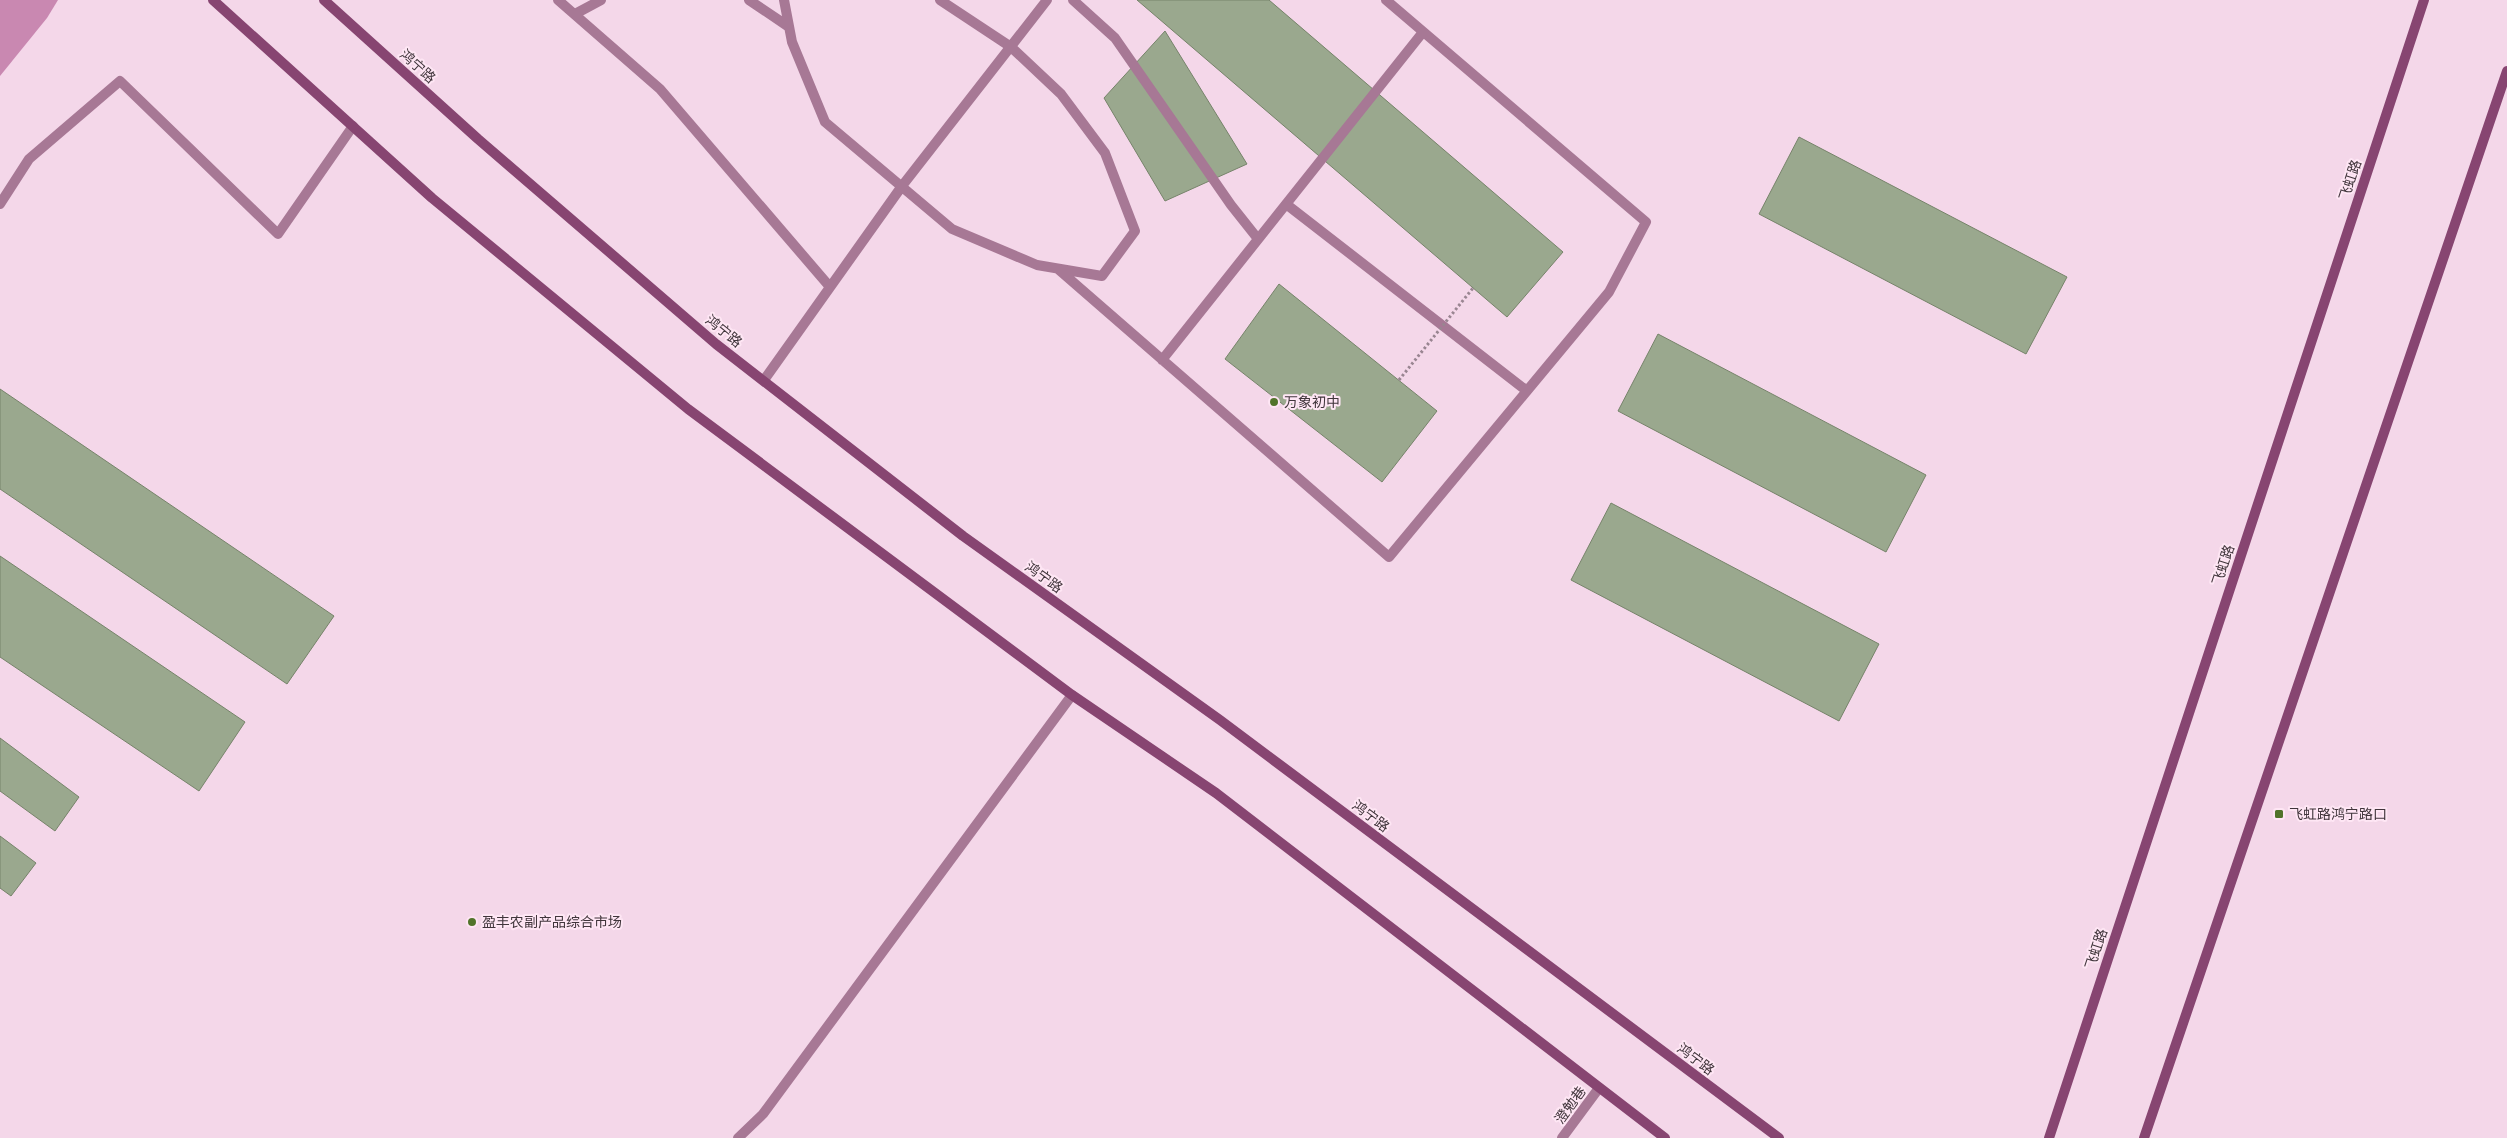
<svg xmlns="http://www.w3.org/2000/svg" width="2507" height="1138" font-family="Poppins,'Noto Sans SC',sans-serif">
  <rect width="100%" height="100%" fill="#f4d7e9"/>
  <path fill="#c988b1" d="M0 0H58L47 18 0 76Z"/>
  <path fill="#9aa88e" stroke="#76836a" d="M1137 0H1269L1563 252 1507 317Z
    M1165 31 1247 164 1165 201 1104 98Z
    M1799 137 2067 277 2026 354 1759 214Z
    M1279 284 1437 411 1382 482 1225 359Z
    M1658 334 1926 475 1886 552 1618 411Z
    M0 389 334 616 287 684 0 489Z
    M1611 503 1879 644 1839 721 1571 580Z
    M0 556 245 722 199 791 0 657Z
    M0 738 79 797 55 831 0 791Z
    M0 836 36 863 11 896 0 888Z"/>
  <g fill="none" stroke-linecap="round" stroke-linejoin="round">
    <path stroke="#a77895" stroke-width="10" d="M558 0 660 89 830 287
      M749 0 789 27
      M784 0 792 42 825 122 952 229 1037 265 1102 276 1135 231 1105 153 1061 94 1011 47 940 0
      M1073 0 1115 38 1231 205 1258 239
      M575 14 601 0
      M1286 204 1527 391
      M1058 269 1389 557 1609 292 1646 222 1386 0
      M1162 360 1423 32
      M764 380 902 186 1047 0"/>
    <path stroke="#a77895" stroke-width="10" d="M0 204 29 159 120 81 278 234 353 126
      M738 1138 763 1114 1072 695
      M1562 1138 1599 1088"/>
    <path stroke="#874571" stroke-width="10" d="M213 0 432 198 688 409 1072 695 1216 793 1665 1138
      M324 0 478 139 716 344 963 536 1220 720 1779 1138
      M2049 1138 2424 0
      M2144 1138 2507 71"/>
    <path stroke="#998591" stroke-width="3" stroke-dasharray="2.5 2.5" stroke-linecap="butt" d="M1399 380 1473 288"/>
  </g>
  <g fill="#51732a" stroke="#fee6f4" stroke-width="2">
    <circle cx="1274" cy="402" r="5"/>
    <rect x="2274" y="809" width="10" height="10" rx="2.5"/>
    <circle cx="472" cy="922" r="5"/>
  </g>
  <g text-anchor="middle" dominant-baseline="central" stroke-width="4" stroke-linejoin="round" paint-order="stroke">
    <g font-size="14" fill="#40353b" stroke="#fee6f4">
      <text transform="translate(418 66) rotate(42)">鸿宁路</text>
      <text transform="translate(2350 180) rotate(-72)">飞虹路</text>
      <text transform="translate(724 331) rotate(39)">鸿宁路</text>
      <text transform="translate(2223 565) rotate(-72)">飞虹路</text>
      <text transform="translate(1044 577) rotate(36)">鸿宁路</text>
      <text transform="translate(1371 816) rotate(37)">鸿宁路</text>
      <text transform="translate(2096 949) rotate(-72)">飞虹路</text>
      <text transform="translate(1696 1059) rotate(37)">鸿宁路</text>
      <text transform="translate(1570 1105) rotate(-54)">澄勉巷</text>
    </g>
    <g font-size="14" fill="#40353b" stroke="#fee6f4" text-anchor="start">
      <text x="1284" y="402">万象初中</text>
      <text x="2289" y="814">飞虹路鸿宁路口</text>
      <text x="482" y="922">盈丰农副产品综合市场</text>
    </g>
  </g>
</svg>
